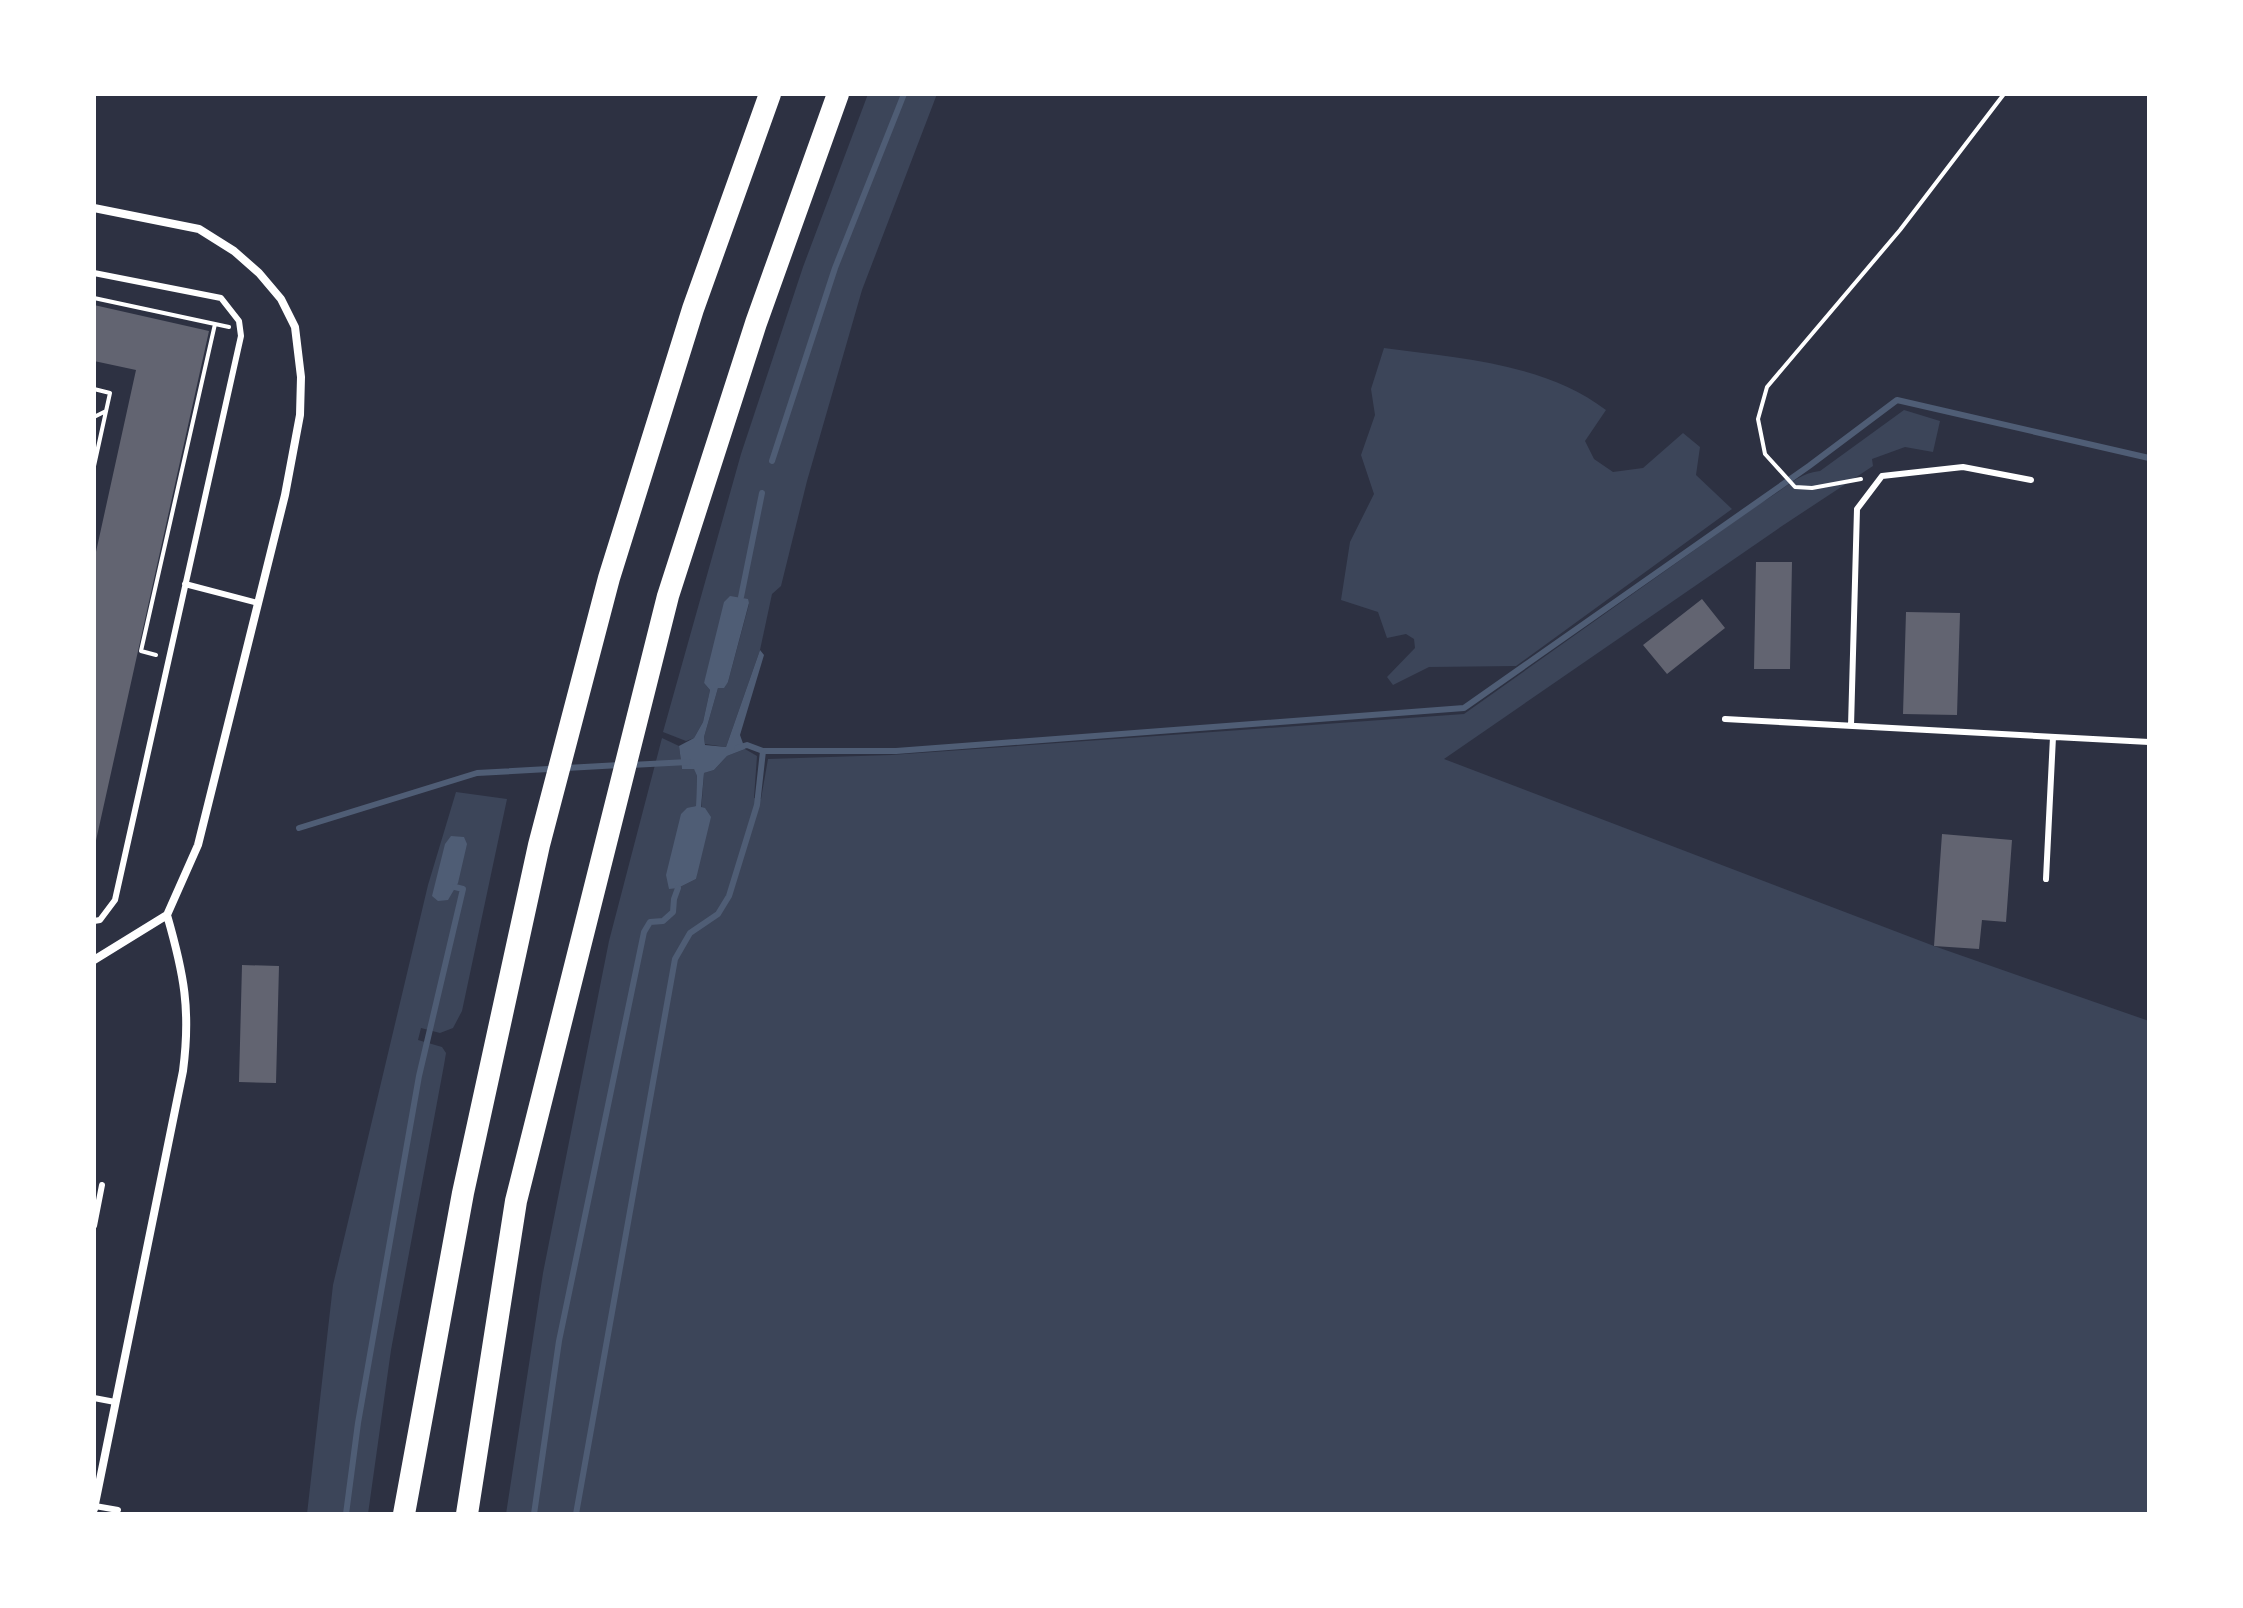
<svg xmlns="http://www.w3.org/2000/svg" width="2243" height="1608" font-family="Inter,sans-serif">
  <rect width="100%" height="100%" fill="#2d3142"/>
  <path fill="#3c4559" d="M868 94H937L862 290 807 481 781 586 772 594 760 650 726 747 705 744 704 737 718 688 728 682 749 604 747 599 704 683 710 690 703 722 694 738 686 741 663 732 741 454 803 267Z
    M1384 348C1458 358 1544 363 1606 410L1585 441 1594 459 1613 472 1643 468 1683 433 1700 447 1696 475 1732 509 1516 666 1429 667 1393 685 1387 677 1415 648 1414 639 1406 634 1387 638 1378 612 1341 600 1350 542 1374 494 1361 455 1375 415 1371 389Z
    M1904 410 1940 421 1933 452 1905 447 1872 459 1873 466 1782 526 1444 759 1934 946 2149 1021V1514H506L543 1273 609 941 662 738 679 746 682 769 694 768 697 776 696 806 692 807 669 888H678L696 879 704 773 714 770 727 756 745 749 757 756 754 798 761 799 768 759 891 755 1464 714 1762 502C1782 492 1797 473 1820 471Z
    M456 792 507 799 462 1011 453 1028 440 1033 421 1028 418 1040 442 1047 446 1053 444 1065 391 1350 368 1514H307L333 1285 428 885Z"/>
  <path fill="#4f5d75" d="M730 596 748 599 749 603 728 682 724 688H718L704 737 705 745 726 747 760 650 764 655 740 735 745 749 727 756 714 770 704 773 701 807 705 808 711 817 696 879 678 888 669 889 666 875 681 814 687 808 696 806 697 776 694 769H682L679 746 694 738 703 722 710 690 704 683 724 602Z
    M451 836 464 837 467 844 458 883 448 900 438 901 432 896 445 844Z"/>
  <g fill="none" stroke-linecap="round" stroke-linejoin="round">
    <path stroke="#4f5d75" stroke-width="6" d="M772 461 835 268 904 94
      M741 597 762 493
      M737 748 747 745 763 751H896L1464 708 1809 466 1897 400 2149 458
      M631 765 688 762
      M299 828 477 773 620 765
      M346 1514 358 1423 419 1076 463 889 455 887
      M534 1514 559 1341 644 932 650 922 663 921 673 912 674 899 678 888
      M576 1514 675 959 690 933 718 914 729 896 757 805 763 751"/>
  </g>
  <path fill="#626471" d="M94 305 209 331 95 845 94 561 136 370 94 361Z
    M1756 562H1792L1790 669H1754Z
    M1702 599 1725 628 1667 674 1643 645Z
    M1906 612 1960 613 1957 715 1903 714Z
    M1942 834 2012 840 2006 922 1982 920 1979 949 1934 946Z
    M242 965 279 966 276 1083 239 1082Z"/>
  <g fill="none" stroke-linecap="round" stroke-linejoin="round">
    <path stroke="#fff" stroke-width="4" d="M94 298 215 324 141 651 156 655
      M215 324 229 327
      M94 389 110 393 94 466
      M94 417 106 411
      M1861 479 1812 488 1795 487 1765 454 1758 419 1767 387 1900 230 2004 94"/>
    <path stroke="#fff" stroke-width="6" d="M94 273 221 298 239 321 241 336 115 900 100 920 94 921
      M185 584 258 603
      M1725 719 2149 742
      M1851 726 1857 509 1882 476 1963 467 2031 480
      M2046 879 2053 737
      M94 1226 102 1185
      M94 1398 115 1402
      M95 1506 118 1510"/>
    <path stroke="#fff" stroke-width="8" d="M94 208 199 229 234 251 259 273 281 299 295 327 301 377 300 415 285 495 198 845 167 915 94 960
      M94 1509 183 1071C191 1010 184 974 167 915"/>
    <path stroke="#fff" stroke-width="22" d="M404 1514 463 1193 539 845 609 578 693 309 770 94
      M467 1514 516 1201 668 596 756 323 838 94"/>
  </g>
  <rect width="2243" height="1608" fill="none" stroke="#ffffff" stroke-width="192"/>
</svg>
